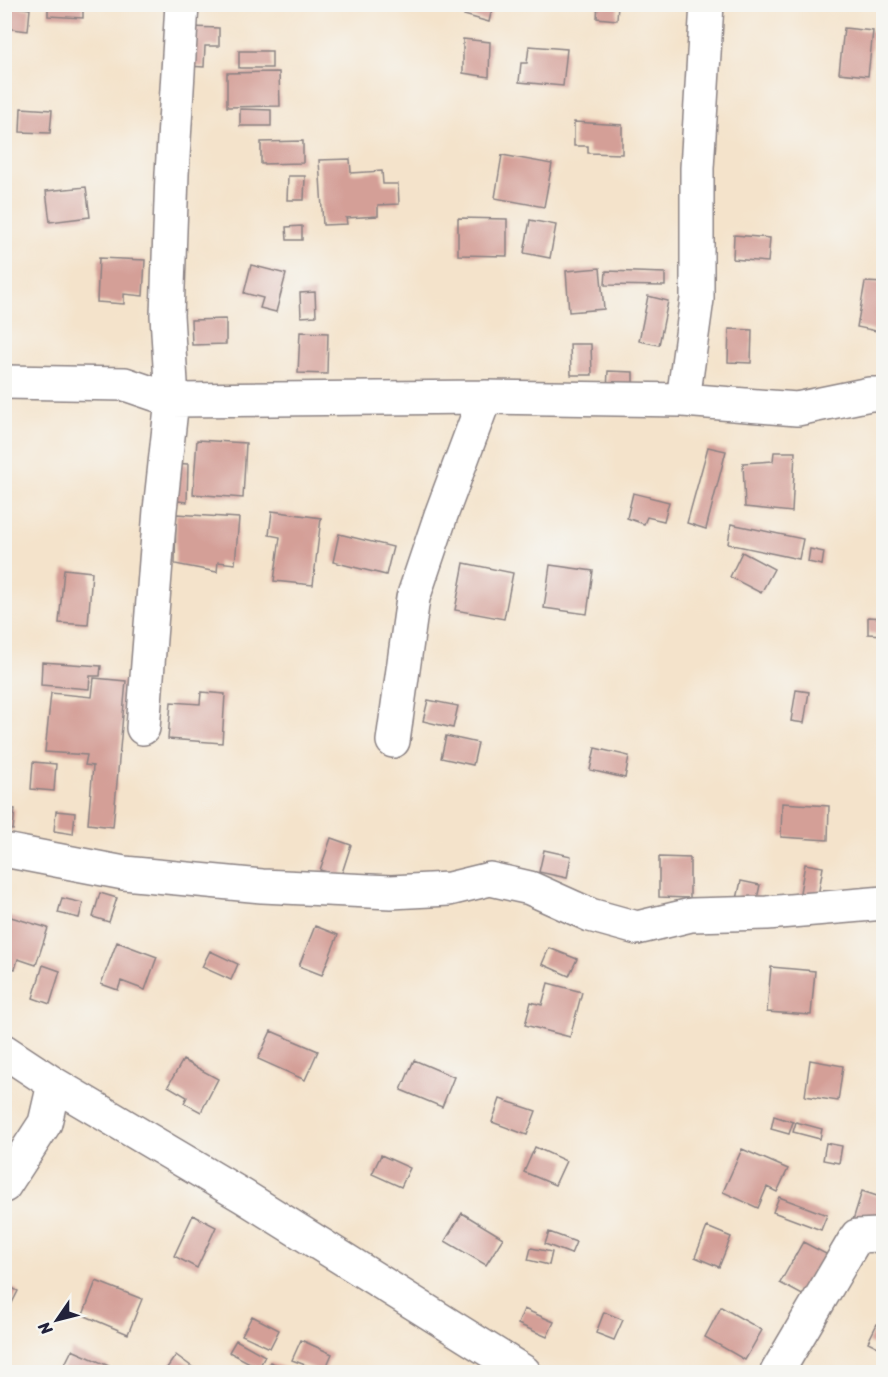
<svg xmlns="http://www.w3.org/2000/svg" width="888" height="1377" font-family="Sriracha,sans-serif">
  <rect width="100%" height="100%" fill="#f6f6f2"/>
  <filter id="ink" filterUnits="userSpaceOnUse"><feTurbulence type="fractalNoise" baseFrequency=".0167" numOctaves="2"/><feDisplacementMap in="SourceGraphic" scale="12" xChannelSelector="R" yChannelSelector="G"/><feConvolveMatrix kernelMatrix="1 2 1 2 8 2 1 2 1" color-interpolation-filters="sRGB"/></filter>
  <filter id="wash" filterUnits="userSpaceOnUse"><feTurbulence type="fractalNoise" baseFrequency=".008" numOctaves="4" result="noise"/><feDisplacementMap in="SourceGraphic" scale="24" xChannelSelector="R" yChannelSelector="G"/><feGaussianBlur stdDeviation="1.35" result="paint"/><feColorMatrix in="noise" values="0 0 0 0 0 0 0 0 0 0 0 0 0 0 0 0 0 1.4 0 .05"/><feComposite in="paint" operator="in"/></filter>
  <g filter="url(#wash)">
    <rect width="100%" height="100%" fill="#f4e3cb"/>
    <g id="blocks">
      <path fill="#d49f97" d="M4 4H17V7L30 9 28 31 4 28Z
        M48 4H83V18L48 16Z
        M467 4H493L489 22 464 15Z
        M598 4H618L617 20 597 18Z
        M190 27 219 28V46H205L204 67 188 66Z
        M844 28 873 31 868 76 839 73Z
        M463 39 490 42 489 77 463 73Z
        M529 46 567 49 563 86 519 82 521 63H527Z
        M239 51H272V68H239Z
        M279 72 280 106 227 107V73Z
        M21 108 52 110 50 133 20 132Z
        M240 109 271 110V126H240Z
        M574 122 622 125V154L588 153V146H574Z
        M303 141V163L261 164V142Z
        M502 155 552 164 544 207 495 198Z
        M350 159 351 173 382 171 383 184H398L399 204 378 205V216L346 218 347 224 323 225 319 160Z
        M288 176H305L304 200H287Z
        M86 187 90 217 50 222 46 191Z
        M458 218 507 219V256L458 255Z
        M530 220 556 225 550 258 524 253Z
        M302 226V240H287L286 227Z
        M734 235 770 238 768 262 733 259Z
        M99 258 145 260 143 296 124 294V304L97 302Z
        M251 265 286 274 276 312 260 308 263 298 244 293Z
        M600 268 604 309 569 312 566 271Z
        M606 271 665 273V286L605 285Z
        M865 282 884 283V326L881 332 857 327Z
        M315 292 316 316 301 317 300 293Z
        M648 296 668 301 659 345 639 341Z
        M226 319V344L192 345 191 320Z
        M729 329 752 330 751 363 728 362Z
        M300 332 328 333 327 374 298 373Z
        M570 344H591L592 375H571Z
        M608 371 633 372V391L607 390Z
        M197 440 246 443 243 498 193 494Z
        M708 447 726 451 706 529 687 523Z
        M774 452H795L792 512 745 507 743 463 773 461Z
        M170 463 188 464 187 502 169 500Z
        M633 493 669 502 664 521 647 517 644 524 627 518Z
        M272 511 321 518 313 585 274 581 280 537 269 535Z
        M176 514 239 518 235 564 218 562 217 572 175 564Z
        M731 524 803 539 799 559 728 544Z
        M339 534 393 547 386 575 333 562Z
        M882 548H884V576H880Z
        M810 549 824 552 822 565 808 562Z
        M742 552 774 569 761 593 730 577Z
        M464 563 513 573 504 619 455 610Z
        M550 565 593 571 587 614 544 608Z
        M64 569 92 572 88 625 59 623Z
        M868 617 884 618V635L868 634Z
        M42 662 101 666 100 676H90L89 689 41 685Z
        M94 678 126 681 113 827 88 824 93 766 85 765 87 755 45 752 51 693 92 697Z
        M796 690 809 692 804 723 791 721Z
        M201 692 225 694 222 743 168 739 171 702 200 704Z
        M428 700 458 706 453 728 423 721Z
        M446 736 478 743 473 765 441 758Z
        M595 748 629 756 625 778 590 770Z
        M33 762 56 764 54 791 31 789Z
        M782 803 829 806 828 840 781 837Z
        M4 808 15 809 13 830 4 829Z
        M56 811 75 813 73 834 54 831Z
        M331 838 351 845 341 876 320 870Z
        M544 850 571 856 567 878 539 872Z
        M659 857 690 858V898L659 897Z
        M805 864 823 867 817 902 799 898Z
        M741 881 760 885 756 903 737 899Z
        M100 893 117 898 109 922 93 917Z
        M62 898 83 903 79 918 58 913Z
        M4 915 48 928 36 965 18 959 15 969 4 965Z
        M315 926 338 935 322 975 299 966Z
        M117 942 157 957 145 990 121 981 118 990 101 984Z
        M549 948 577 959 569 976 542 964Z
        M210 951 238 964 231 980 202 967Z
        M43 965 60 971 50 1004 33 998Z
        M771 967 815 971 811 1015 767 1012Z
        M548 983 582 992 570 1037 525 1025 531 1002 542 1005Z
        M271 1031 318 1051 305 1080 258 1059Z
        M183 1060 218 1079 201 1112 184 1103 187 1097 168 1086Z
        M414 1060 454 1077 442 1107 401 1090Z
        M810 1060 843 1066 838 1101 805 1096Z
        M500 1099 536 1111 527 1135 492 1122Z
        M774 1116 793 1122 789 1134 771 1129Z
        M796 1122 822 1129 820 1139 793 1132Z
        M826 1143 842 1146 839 1163 823 1160Z
        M535 1147 566 1161 555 1185 524 1172Z
        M742 1149 788 1169 777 1192 767 1187 758 1208 723 1192Z
        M381 1155 410 1168 401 1187 372 1174Z
        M862 1191 883 1198 874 1227 853 1220Z
        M779 1197 827 1215 821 1230 773 1212Z
        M462 1213 503 1238 486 1265 445 1241Z
        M193 1215 216 1227 197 1268 174 1256Z
        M707 1227 731 1237 719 1267 695 1257Z
        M549 1232 576 1242 571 1254 545 1244Z
        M803 1242 828 1255 806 1297 780 1283Z
        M531 1248 552 1252 549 1265 528 1260Z
        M96 1281 142 1299 128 1334 83 1315Z
        M4 1284 18 1291 12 1303 4 1298Z
        M721 1307 762 1330 745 1360 705 1337Z
        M524 1309 554 1322 547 1337 518 1324Z
        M604 1312 623 1320 614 1340 596 1333Z
        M252 1316 279 1330 270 1348 242 1335Z
        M877 1324 884 1327V1350L868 1342Z
        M236 1340 265 1356 259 1368 229 1352Z
        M301 1340 332 1354 324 1372 292 1360Z
        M72 1350 109 1366 106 1372H61Z
        M176 1355 199 1372H164Z
        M270 1362 294 1372H265Z
        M649 1367 660 1372H647Z"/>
    </g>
  </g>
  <g filter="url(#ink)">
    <use href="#blocks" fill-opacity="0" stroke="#8b8283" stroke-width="1.5"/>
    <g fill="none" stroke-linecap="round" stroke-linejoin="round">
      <g stroke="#8b8283" stroke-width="36">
        <path id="minor" d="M4 382 125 384 172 400 485 397 683 400 797 409 870 394H884
          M683 400 697 299V168L707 4
          M143 728 160 510 172 400 167 315 172 174 182 4
          M393 741 413 598 441 515 485 397
          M4 850 124 873 262 886 391 892 449 889 490 879 530 888 590 915 637 928 691 915 767 913 884 903
          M4 1051 54 1084 243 1196 524 1372
          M4 1186 45 1123 54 1084
          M777 1372 857 1236 879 1235 884 1237"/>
      </g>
      <use href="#minor" stroke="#fff" stroke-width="33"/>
    </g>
  </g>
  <rect width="888" height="1377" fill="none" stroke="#f6f6f2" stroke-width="24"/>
  <g transform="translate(57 1320) rotate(235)" stroke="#f6f6f2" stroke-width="4.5" paint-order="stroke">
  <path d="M0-4.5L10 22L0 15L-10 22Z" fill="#22223b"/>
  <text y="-9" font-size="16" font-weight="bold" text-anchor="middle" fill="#22223b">N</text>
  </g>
</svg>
